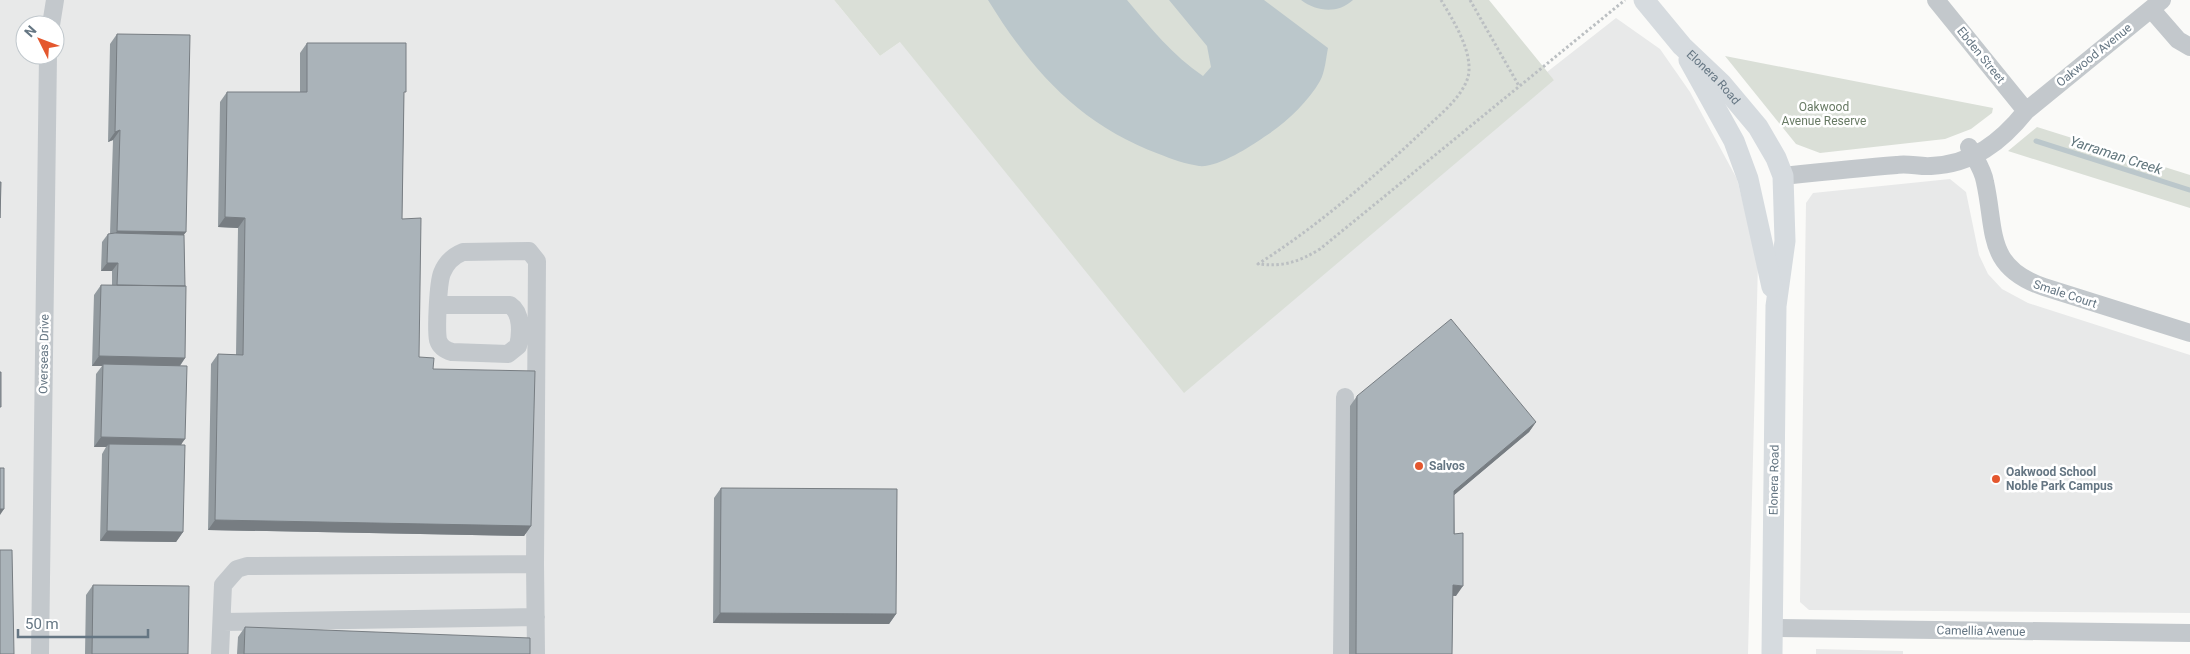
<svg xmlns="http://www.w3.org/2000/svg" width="2190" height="654" font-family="Roboto,sans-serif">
  <rect width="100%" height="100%" fill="#fafaf8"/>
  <path fill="#e8e9e9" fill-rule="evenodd" d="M0 0H834L880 56 900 42 1554 80 1547 72 1616 18 1660 49 1690 92 1737 179 1758 263 1748 654H0ZM25 25H55V55H25Z
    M1950 179 1966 192 1979 255 1988 274 2002 289 2028 303 2190 355V613L1809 610 1800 602 1806 203 1813 193Z
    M1816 649 1903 651V654H1816Z"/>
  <path fill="#dadfd7" d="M834 0H1489L1554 80 1184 393 900 42 880 56Z
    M1725 56 1993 108 1992 113 1971 129 1945 139 1820 153 1796 144Z
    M2037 127 2190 175V208L2008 151Z"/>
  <path fill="#bbc7cb" d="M988 0H1127C1150 27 1173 56 1203 76L1211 67 1207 46 1169 0H1264L1328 48C1326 58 1325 72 1320 81 1308 102 1285 124 1264 137 1250 147 1217 168 1199 166 1186 164 1171 159 1159 154 1080 125 1031 70 988 0Z
    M1301 0H1353C1338 14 1317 12 1301 0Z"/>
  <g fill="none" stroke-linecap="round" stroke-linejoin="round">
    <path stroke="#bbc7cb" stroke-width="5" d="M2036 141 2190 190"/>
    <path stroke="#bbbfc2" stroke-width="3" stroke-dasharray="2.5 2.5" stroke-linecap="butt" d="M1441 0C1453 20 1474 53 1468 77 1462 98 1438 116 1424 130 1373 178 1318 226 1258 264 1283 267 1299 262 1320 249L1625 0
      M1470 0 1519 86"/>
    <path stroke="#c3c8cc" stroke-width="18" d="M1936 0 2026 111
      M2151 9 2178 40 2190 47
      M51 25 55 0
      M1969 147C1975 159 1983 169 1985 182 1996 231 1985 267 2044 287L2190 333
      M1783 176C1821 172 1859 168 1897 165 1908 163 1920 167 1931 166 1973 164 2001 142 2026 111L2162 0
      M439 305H510C522 313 521 333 518 346L508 354 452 352C445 350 440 347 438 340 436 329 438 283 442 273 446 263 453 256 463 252L529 251 537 261 535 564
      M222 622 536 617
      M1772 628 2190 633
      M40 654 48 55
      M220 654 223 585 237 569 247 566 535 564 536 654
      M1342 654 1345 397"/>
    <g stroke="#d6dbdf" stroke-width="21">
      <path id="s1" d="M1644 0 1682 46 1721 83 1758 127 1776 158 1783 176 1785 241 1776 306 1772 654"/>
      <path d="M1689 60 1734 141 1748 179 1772 287"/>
    </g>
  </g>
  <path fill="#929a9f" d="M117 34 184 235 185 358 180 366 183 532 176 542 100 541 102 454 106 447H94L96 374 102 366H92L94 295 101 285H112V271H101L102 242 108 234H110L113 140 108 142 110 44Z
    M307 43 404 95 402 219 419 357 433 369 531 526 524 536 208 530 211 364 218 354 236 355 238 228 218 227 220 102 227 92H300V53Z
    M1357 396 1536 422 1529 432 1454 495 1456 596H1453L1452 654H1349L1350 406Z
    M721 488 896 614 889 624 713 623 714 498Z
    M93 585 188 654H85L86 595Z
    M245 627 530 654H237L238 637Z"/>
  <path fill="#777d82" d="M120 130 113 140 108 142 115 132Z
    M225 217 245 218 238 228 218 227Z
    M117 231 186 232 179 242 110 241Z
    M107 263H118L112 271H101Z
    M99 356 185 358 178 368 103 364 102 366H92Z
    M1536 422 1529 432 1447 501 1454 491Z
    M101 437 185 439 178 449 109 444 106 447H94Z
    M0 509H4L0 515Z
    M215 520 531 526 524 536 208 530Z
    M107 531 183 532 176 542 100 541Z
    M1453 585 1463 586 1456 596 1446 595Z
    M720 613 896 614 889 624 713 623Z"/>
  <path fill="#aab3b9" stroke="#777d82" d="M117 34 190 35 186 232 117 231 120 130 115 132Z
    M307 43H406V92H404L402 219 421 218 419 357 434 358 433 369 535 371 531 526 215 520 218 354 243 355 245 218 225 217 227 92H307Z
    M0 182H1L0 218Z
    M115 233 184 235 185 286 117 285 118 263H107L108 234Z
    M101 285 186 286 185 358 99 356Z
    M1451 319 1536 422 1454 491V534L1463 533V586L1453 585 1452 654H1356L1357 396Z
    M103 364 187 366 185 439 101 437Z
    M0 372H1V407H0Z
    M109 444 185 445 183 532 107 531Z
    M0 468H4V509H0Z
    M721 488 897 489 896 614 720 613Z
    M0 550H12L14 654H0Z
    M93 585 189 586 188 654H92Z
    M245 627 530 638V654H244Z"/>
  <g fill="#e4572e" stroke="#fff" stroke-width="2">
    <circle cx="1419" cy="466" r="5"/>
    <circle cx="1996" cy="479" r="5"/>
  </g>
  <g text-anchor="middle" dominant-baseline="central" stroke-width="5" stroke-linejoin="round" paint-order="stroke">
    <g font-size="12" fill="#657683" stroke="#fff">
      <text transform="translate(1981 55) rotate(51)">Ebden Street</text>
      <text transform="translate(2094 55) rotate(-39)">Oakwood Avenue</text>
      <text stroke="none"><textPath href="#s1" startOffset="104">Elonera Road</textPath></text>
      <text transform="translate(2065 294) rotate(18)">Smale Court</text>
      <text transform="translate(44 354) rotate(-89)">Overseas Drive</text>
      <text transform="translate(1774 480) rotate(-89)">Elonera Road</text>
      <text transform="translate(1981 631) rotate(1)">Camellia Avenue</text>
    </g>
    <g font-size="12" fill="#687a64" stroke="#fff">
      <text x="1824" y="107">Oakwood<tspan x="1824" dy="14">Avenue Reserve</tspan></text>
    </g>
    <g font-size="12" font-weight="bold" fill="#657683" stroke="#fff" text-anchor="start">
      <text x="1429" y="466">Salvos</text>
      <text x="2006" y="472">Oakwood School<tspan x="2006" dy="14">Noble Park Campus</tspan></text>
    </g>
    <g font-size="14" font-style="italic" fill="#60757c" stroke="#fff">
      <text transform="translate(2116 155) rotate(18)">Yarraman Creek</text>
    </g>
  </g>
  <g transform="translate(40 40) rotate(312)"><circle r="24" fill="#ffffff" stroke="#c1c8cd"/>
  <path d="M0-4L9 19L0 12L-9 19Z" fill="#e4572e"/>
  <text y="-8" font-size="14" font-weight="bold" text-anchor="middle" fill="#657683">N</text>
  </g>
  <path d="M18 629v8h130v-8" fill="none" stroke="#657683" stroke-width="2.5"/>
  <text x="25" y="629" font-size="15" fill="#657683" stroke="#ffffff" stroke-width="4" paint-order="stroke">50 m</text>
</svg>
